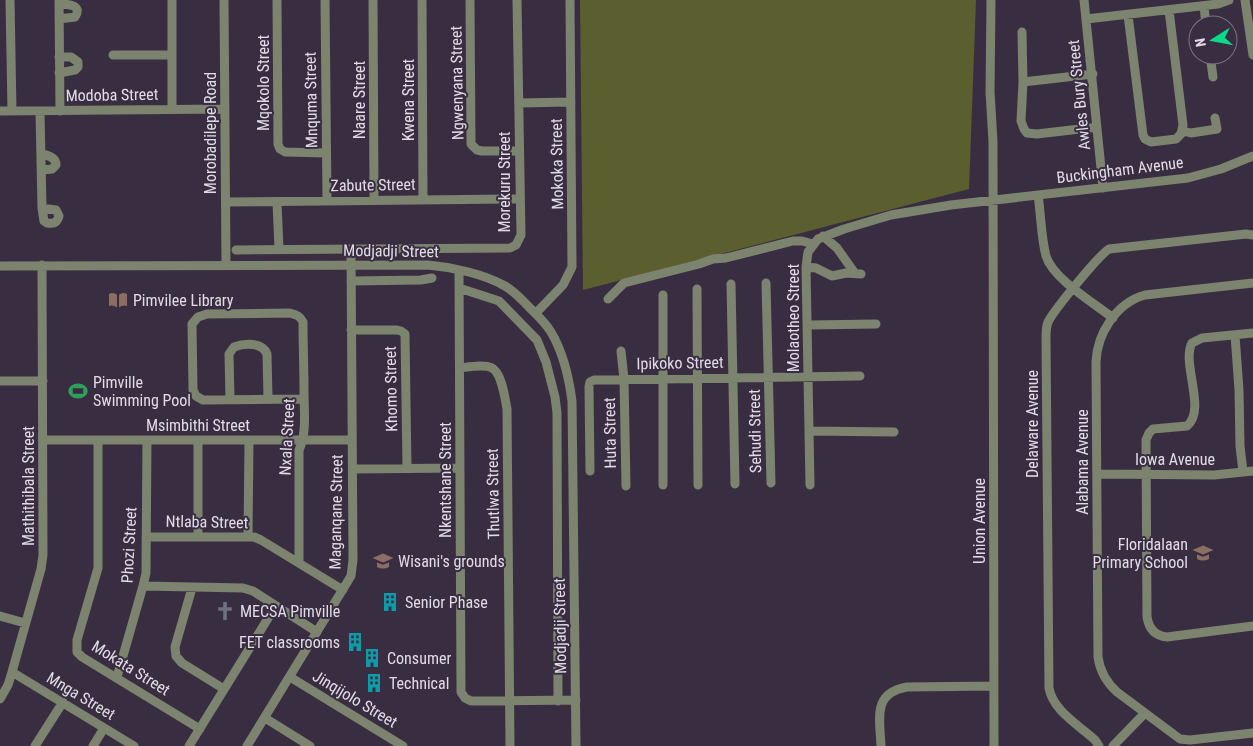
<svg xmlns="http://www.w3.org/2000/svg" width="1253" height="746" font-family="'Roboto Condensed',sans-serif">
  <rect width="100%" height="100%" fill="#392e41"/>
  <path fill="#5b5e2e" d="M580 0H976L969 189 583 290Z"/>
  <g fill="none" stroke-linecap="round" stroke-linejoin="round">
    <path stroke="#7c836e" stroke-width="9" d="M10 0 12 111
      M59 0 60 111
      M172 0V109
      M224 0 226 265
      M277 0 278 144 280 149 285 152 326 153
      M325 0 327 200
      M373 0 374 200
      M422 0 423 200
      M470 0 471 144 477 150 482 151H519
      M1084 0 1103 188
      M1245 0 1253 55
      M1204 6 1206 25
      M1128 15 1143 135 1145 139 1151 142 1176 139 1181 134 1183 125 1169 10
      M59 19 75 17C83 5 68 4 59 4
      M1086 19 1218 4 1229 0
      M1022 32 1023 82 1021 121 1024 129 1027 133 1037 134 1097 127
      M113 55H171
      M1210 55 1213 77
      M59 57H71L78 62V67L75 70 59 73
      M1023 82 1093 74
      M990 91 993 142 994 746
      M990 95 991 0
      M519 103 571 102
      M0 111 225 109
      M40 112 42 208 44 221 47 223C54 224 57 223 59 216L56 210 42 208
      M1183 131 1191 133 1217 129 1215 118
      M41 154C48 155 56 157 56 165L52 169 42 170
      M1038 195C1041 215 1041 237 1046 256 1053 279 1094 303 1113 318
      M226 202 520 199
      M277 202 279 249
      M823 236 837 248 854 272
      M236 250 510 248 516 245 521 235 517 0
      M0 266 428 265C452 267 484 274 505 286 514 291 521 299 528 306 536 314 545 322 551 332 563 352 569 378 572 401L576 746
      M806 267 816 268 832 276 846 273 861 274
      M459 270 461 692 465 698 471 701 576 700
      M351 281 421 280 432 278
      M766 283 771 483
      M1253 283 1145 295C1116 303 1097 334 1096 362L1098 657C1100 672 1106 682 1117 692L1180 739 1190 740 1253 733
      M731 284 735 484
      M459 288 499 301 537 340 546 362 555 397 557 413 558 701
      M697 289 698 485
      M663 295V485
      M608 299 624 283 699 264 713 259 726 258 793 241H802L813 244
      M536 313 563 285 572 267 570 0
      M808 325 876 324
      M351 330H397L401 331 405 334 407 468
      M1253 333 1202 338 1192 343C1181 363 1207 410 1187 426L1153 429 1149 433 1146 440 1147 617C1149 629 1155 636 1167 637L1253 626
      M1235 335 1239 390 1240 446 1243 472
      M621 351 624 379 626 486
      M460 368C469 367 484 364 492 368 502 373 505 399 507 409L510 746
      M0 381H43
      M230 399 229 354 234 347C245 343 262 342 267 354L268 398
      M809 431 894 432
      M43 440H352
      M98 440V568L77 640V652L82 657 200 729
      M353 469 460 468
      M590 471 589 387 590 382 594 380 860 376
      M1098 474 1214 475 1253 471
      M810 485 806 267 808 252 818 239 844 229 891 215 951 205 1188 178 1221 169 1253 156
      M198 536V441
      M248 536 249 441
      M146 537H254L261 540 343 590
      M299 562V450C307 433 304 411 304 392 304 369 303 346 303 322 300 316 297 315 290 313L207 314 198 317 192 324 193 390 196 396 203 400 304 399
      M143 586 243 588 253 591 317 632
      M192 588 175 647 176 656 182 663 224 689
      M0 616 25 623
      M12 672 134 746
      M117 677 143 586 146 573 147 440
      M290 677 403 746
      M0 699 8 685 12 672 41 569 43 555 42 265
      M265 718 310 746
      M35 746 63 702
      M93 746 104 728
      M189 746 275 607
      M247 746 351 576 353 560 351 249
      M881 746C880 719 872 693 907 687L994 686
      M1099 746 1095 740C1079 725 1053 711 1049 688L1046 338C1046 332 1046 327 1048 322 1054 310 1099 255 1109 249L1246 234 1253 235
      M1113 746 1145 713"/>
  </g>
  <defs>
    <g id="library-bare" transform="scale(1.5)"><path d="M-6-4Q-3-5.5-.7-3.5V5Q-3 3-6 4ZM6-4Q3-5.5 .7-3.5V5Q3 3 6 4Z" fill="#8d6e63" stroke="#392e41" stroke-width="2.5" paint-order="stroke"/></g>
    <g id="stadium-bare" transform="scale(1.5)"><path d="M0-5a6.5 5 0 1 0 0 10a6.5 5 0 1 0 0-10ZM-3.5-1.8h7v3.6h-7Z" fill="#2e9e5b" stroke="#392e41" stroke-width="2.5" paint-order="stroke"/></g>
    <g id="school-bare" transform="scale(1.5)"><path d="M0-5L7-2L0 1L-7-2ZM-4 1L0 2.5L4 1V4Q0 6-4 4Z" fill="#8d6e63" stroke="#392e41" stroke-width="2.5" paint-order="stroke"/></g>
    <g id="building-bare" transform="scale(1.5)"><path d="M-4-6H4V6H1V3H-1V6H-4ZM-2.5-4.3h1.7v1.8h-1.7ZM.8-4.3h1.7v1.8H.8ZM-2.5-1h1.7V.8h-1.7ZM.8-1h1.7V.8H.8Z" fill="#0f9aa8" stroke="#392e41" stroke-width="2.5" paint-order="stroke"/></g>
    <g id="church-bare" transform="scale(1.5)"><path d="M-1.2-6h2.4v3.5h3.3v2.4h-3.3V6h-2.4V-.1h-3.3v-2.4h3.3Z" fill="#6b7280" stroke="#392e41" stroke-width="2.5" paint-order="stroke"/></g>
  </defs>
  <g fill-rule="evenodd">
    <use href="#library-bare" x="118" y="300"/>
    <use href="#stadium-bare" x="78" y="391"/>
    <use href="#school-bare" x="1203" y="553"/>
    <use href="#school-bare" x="383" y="561"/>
    <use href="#building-bare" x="390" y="602"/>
    <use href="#church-bare" x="225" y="611"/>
    <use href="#building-bare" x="355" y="642"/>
    <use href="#building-bare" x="372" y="658"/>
    <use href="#building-bare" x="374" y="683"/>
  </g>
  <g text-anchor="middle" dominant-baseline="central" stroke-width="4" stroke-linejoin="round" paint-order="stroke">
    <g font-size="16" fill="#e2dbe7" stroke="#392e41">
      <text transform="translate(263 83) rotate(-90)">Mqokolo Street</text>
      <text transform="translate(457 83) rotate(-91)">Ngwenyana Street</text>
      <text transform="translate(112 95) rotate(-1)">Modoba Street</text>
      <text transform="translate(1079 95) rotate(-96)">Awles Bury Street</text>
      <text transform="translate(311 100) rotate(-91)">Mnquma Street</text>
      <text transform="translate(359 100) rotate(-90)">Naare Street</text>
      <text transform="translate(408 100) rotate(-90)">Kwena Street</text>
      <text transform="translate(210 133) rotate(-90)">Morobadilepe Road</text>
      <text transform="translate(557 164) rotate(-91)">Mokoka Street</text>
      <text transform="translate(1120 170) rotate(-7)">Buckingham Avenue</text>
      <text transform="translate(504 182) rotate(-90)">Morekuru Street</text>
      <text transform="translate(373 185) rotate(-1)">Zabute Street</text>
      <text transform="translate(391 251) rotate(1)">Modjadji Street</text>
      <text transform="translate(793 318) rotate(-90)">Molaotheo Street</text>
      <text transform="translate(680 363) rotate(-1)">Ipikoko Street</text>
      <text transform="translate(391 389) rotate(-91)">Khomo Street</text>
      <text transform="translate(1032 424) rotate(-90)">Delaware Avenue</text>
      <text x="198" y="425">Msimbithi Street</text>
      <text transform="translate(755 431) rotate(-91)">Sehudi Street</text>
      <text transform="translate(610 433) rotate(-91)">Huta Street</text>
      <text transform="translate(287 437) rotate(-87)">Nxala Street</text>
      <text x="1175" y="459">Iowa Avenue</text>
      <text transform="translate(1082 462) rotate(-90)">Alabama Avenue</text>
      <text transform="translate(445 480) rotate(-90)">Nkentshane Street</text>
      <text transform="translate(28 486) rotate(-90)">Mathithibala Street</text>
      <text transform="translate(493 494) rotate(-91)">Thutlwa Street</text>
      <text transform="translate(336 512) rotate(-89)">Maganqane Street</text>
      <text transform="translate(979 521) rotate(-90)">Union Avenue</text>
      <text transform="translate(207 522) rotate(1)">Ntlaba Street</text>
      <text transform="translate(129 545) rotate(-87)">Phozi Street</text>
      <text transform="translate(560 626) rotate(-91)">Modjadji Street</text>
      <text transform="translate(131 668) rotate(32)">Mokata Street</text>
      <text transform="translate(81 696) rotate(31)">Mnga Street</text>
      <text transform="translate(355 699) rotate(31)">Jinqijolo Street</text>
    </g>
    <g font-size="16" fill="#e2dbe7" stroke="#392e41" text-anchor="start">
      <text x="133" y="300">Pimvilee Library</text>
      <text x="93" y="382">Pimville<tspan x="93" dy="18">Swimming Pool</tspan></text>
      <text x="1188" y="544" text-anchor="end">Floridalaan<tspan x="1188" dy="18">Primary School</tspan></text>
      <text x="398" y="561">Wisani's grounds</text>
      <text x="405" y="602">Senior Phase</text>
      <text x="240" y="611">MECSA Pimville</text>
      <text x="340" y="642" text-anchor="end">FET classrooms</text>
      <text x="387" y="658">Consumer</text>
      <text x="389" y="683">Technical</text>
    </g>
  </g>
  <g transform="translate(1213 40) rotate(259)"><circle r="24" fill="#392e41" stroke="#7d7383"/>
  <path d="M0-4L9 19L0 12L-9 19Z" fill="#0dd98a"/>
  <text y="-8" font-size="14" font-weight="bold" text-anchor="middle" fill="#e2dbe7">N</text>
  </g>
</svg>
